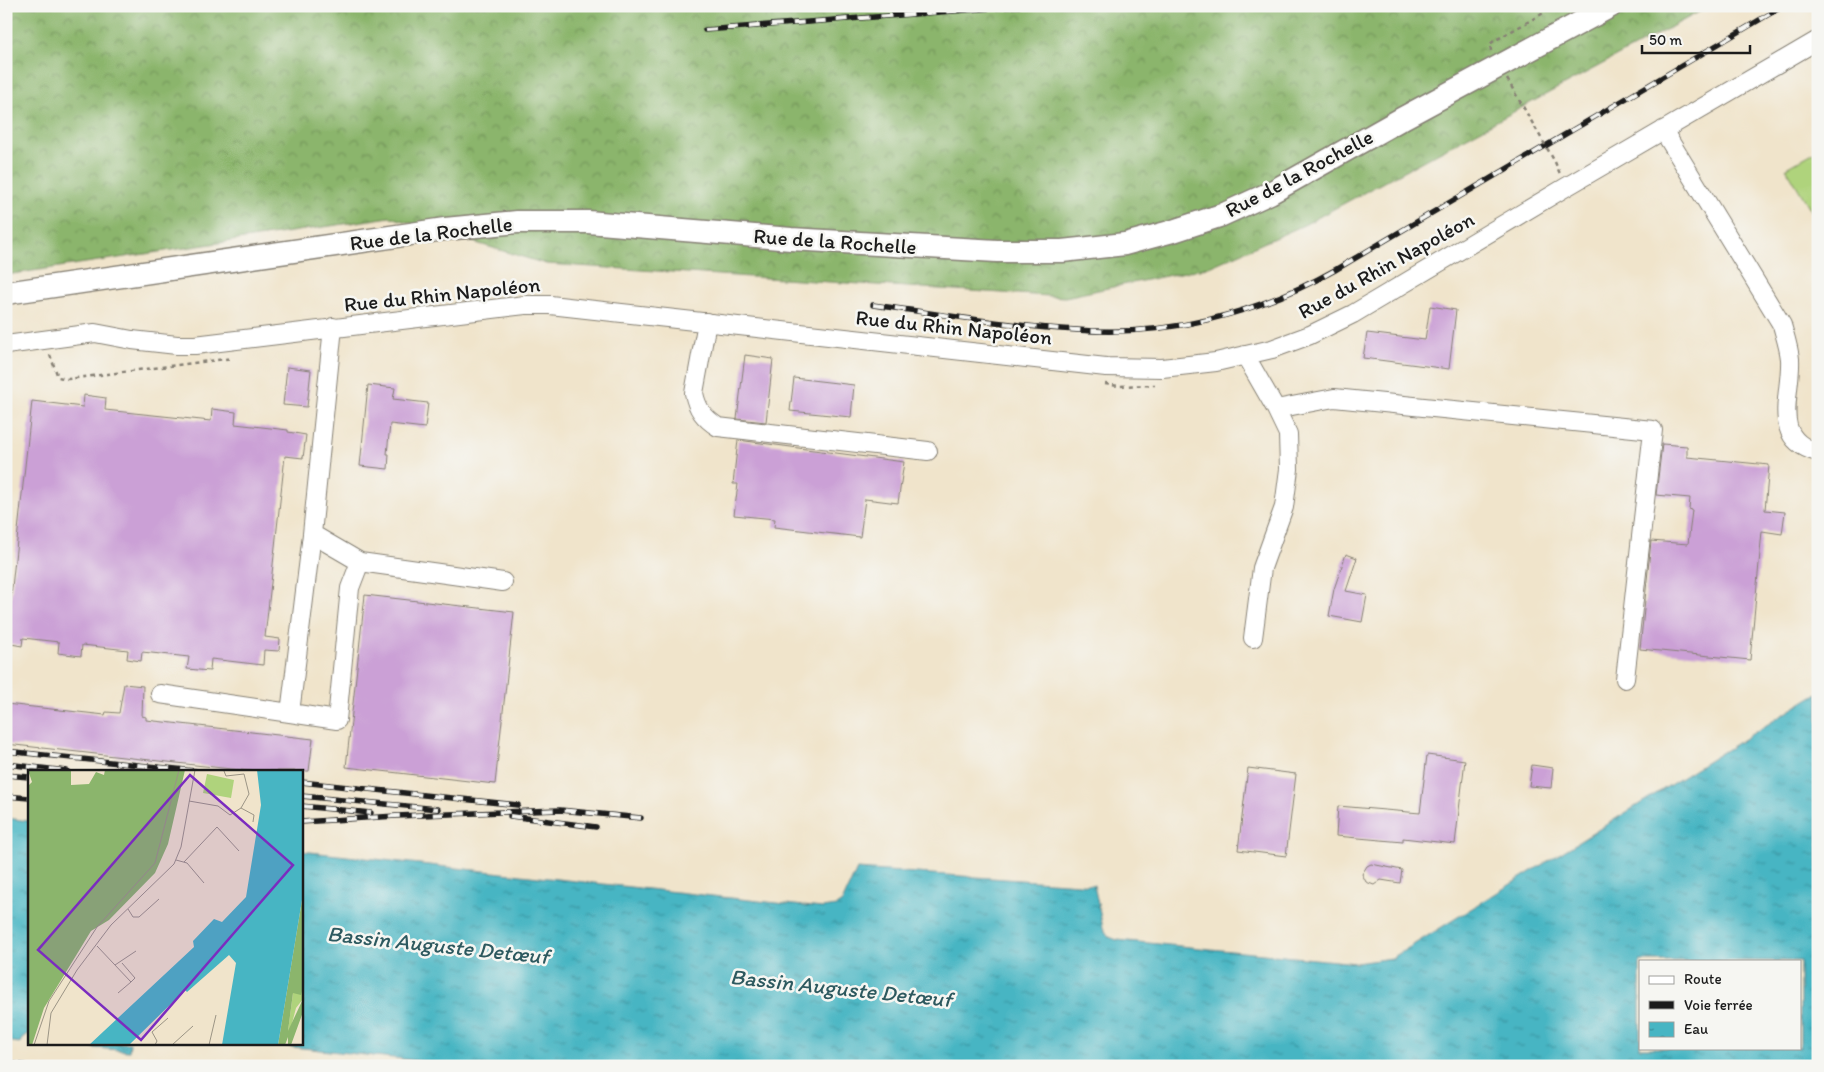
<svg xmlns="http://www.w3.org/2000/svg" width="1824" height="1072" font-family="Itim,sans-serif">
  <defs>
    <pattern id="forest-crowns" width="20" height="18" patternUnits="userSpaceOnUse" patternTransform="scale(1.25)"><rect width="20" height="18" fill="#8bb56c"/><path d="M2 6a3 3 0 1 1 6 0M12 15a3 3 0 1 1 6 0" fill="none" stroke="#719258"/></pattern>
    <pattern id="water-ripples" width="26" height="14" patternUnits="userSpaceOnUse" patternTransform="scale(1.25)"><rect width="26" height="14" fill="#47b5c3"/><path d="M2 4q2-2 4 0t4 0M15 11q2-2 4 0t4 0" fill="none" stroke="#3a929e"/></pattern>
  </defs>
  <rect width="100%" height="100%" fill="#f6f6f2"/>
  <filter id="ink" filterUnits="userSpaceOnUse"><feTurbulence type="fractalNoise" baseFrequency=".02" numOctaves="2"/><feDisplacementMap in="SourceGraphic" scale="10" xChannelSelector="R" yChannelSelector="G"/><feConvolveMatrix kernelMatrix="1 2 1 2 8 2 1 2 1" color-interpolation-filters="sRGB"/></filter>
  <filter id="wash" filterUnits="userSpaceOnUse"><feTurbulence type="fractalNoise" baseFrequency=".0096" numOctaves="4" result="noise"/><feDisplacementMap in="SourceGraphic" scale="20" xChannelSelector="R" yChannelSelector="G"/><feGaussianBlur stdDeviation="1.12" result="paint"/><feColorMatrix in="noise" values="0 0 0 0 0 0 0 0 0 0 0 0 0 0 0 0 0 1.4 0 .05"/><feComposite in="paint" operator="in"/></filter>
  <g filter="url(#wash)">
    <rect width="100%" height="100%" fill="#f0e4cb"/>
    <path fill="url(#forest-crowns)" stroke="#546844" d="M6 6H1710L1304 225 1209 267 1065 297 546 264 390 217 6 275Z"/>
    <path fill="#afd37c" stroke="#66784c" d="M1818 150V222L1786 168Z"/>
    <path fill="url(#water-ripples)" stroke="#326870" fill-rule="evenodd" d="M1818 693V1066H466L257 1043H301V851L822 908 836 906 842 902 857 869 1094 885 1103 928 1109 937 1117 940 1356 963 1392 958ZM1640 961H1800V1048H1640Z
      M6 818 29 821V1033L23 1037 20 1043 6 1041Z
      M44 1043H130L129 1051Z"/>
    <g id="blocks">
      <path fill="#cba0d6" d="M1430 306 1456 310 1449 369 1363 358 1367 333 1425 340Z
        M745 355 773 359 766 422 737 419Z
        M287 367 311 370 307 407 283 405Z
        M794 378 854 385 851 417 790 411Z
        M368 385 395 388 393 399 428 403 425 428 390 424 387 454H389L388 469 360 466Z
        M84 395 106 398 105 410 211 421 212 409 236 412 235 424 288 430V432L306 435 303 458 285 456 265 637 280 639 279 651 264 650 263 665 211 659 210 671 187 669 189 657 142 652 141 661 127 659 128 650 82 645 81 656 58 653 59 642 23 638 22 646 6 643 32 401 83 407Z
        M738 440 904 462 898 503 865 499 860 537 774 527 775 519 734 515 738 484H733Z
        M1662 444 1687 446V457L1769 465 1765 510 1785 512 1782 534 1762 531 1750 660 1640 649 1651 541 1688 544 1692 510 1689 509 1690 498 1656 495Z
        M1346 554 1357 558 1346 591 1367 595 1362 622 1329 616 1334 589Z
        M365 595 514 612 495 784 346 767Z
        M124 684 143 686 142 716 146 717V720L313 739 309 771H249L6 744V704L105 715 106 712 119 713Z
        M1427 755 1465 760 1455 844 1403 838V842L1336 836 1338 806 1420 813Z
        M1532 765 1553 768 1551 788 1529 786Z
        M1248 768 1296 774 1286 856 1238 850Z
        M1371 864 1402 870 1400 883 1381 880 1374 885 1366 882 1362 874 1367 866Z"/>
    </g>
  </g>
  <g filter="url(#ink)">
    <use href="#blocks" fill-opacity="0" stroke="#868074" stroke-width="1"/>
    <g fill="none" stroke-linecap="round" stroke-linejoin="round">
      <g stroke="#868074" stroke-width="20">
        <path id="minor" d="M1663 130 1782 325C1785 336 1789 348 1790 359 1792 394 1769 440 1818 452
          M707 322 694 393C697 409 704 418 718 427L928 451
          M6 345 95 333 132 340 177 345H195L525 305H550L1106 367 1162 368 1216 362 1272 349 1310 335 1353 314 1566 187 1818 40
          M1245 355 1276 409 1288 434 1289 469 1284 507 1262 568 1253 638
          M1276 409 1334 398 1653 430 1625 679
          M312 534 360 562 503 582
          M160 694 290 713 312 534 333 327
          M290 713 337 720 350 588 360 562"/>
      </g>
      <g stroke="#868074" stroke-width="25">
        <path id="major" d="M6 293 445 229 517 222H588L791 239 997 251H1062L1125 244 1173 231 1222 215 1270 193 1403 118 1611 6"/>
      </g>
      <path stroke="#868074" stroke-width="2.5" stroke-dasharray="4 4" stroke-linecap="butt" d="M1491 51 1490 44 1494 41 1556 6
        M1555 162 1560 174
        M50 355 58 377 68 379 233 358
        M1105 384 1118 386 1155 385"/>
      <use href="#minor" stroke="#fff" stroke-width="18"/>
      <use href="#major" stroke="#fff" stroke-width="22"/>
      <g stroke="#1c1c1c" stroke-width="5.5">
        <path id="rail" d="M705 30 1019 6
          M873 305C941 314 1008 326 1077 330 1167 337 1257 314 1335 270L1783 6
          M6 751 195 771
          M6 764 67 771
          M6 775 29 777
          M301 782 518 805
          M6 796 29 798
          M301 796 438 809
          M301 806 371 813
          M510 816 596 827
          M301 822 396 816 560 810 641 818
          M6 1063 28 1066"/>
      </g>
      <use href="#rail" stroke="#f6f6f2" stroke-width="4" stroke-dasharray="11" stroke-linecap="butt"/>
      <path stroke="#868074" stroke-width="2.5" stroke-dasharray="4 4" stroke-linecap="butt" d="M1507 79 1555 162"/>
    </g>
  </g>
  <g text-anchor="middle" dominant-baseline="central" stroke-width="5" stroke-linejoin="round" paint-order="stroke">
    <g font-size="21" fill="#1c1c1c" stroke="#f6f6f2">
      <text transform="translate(1299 173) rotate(-28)">Rue de la Rochelle</text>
      <text transform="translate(431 233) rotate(-7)">Rue de la Rochelle</text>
      <text transform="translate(835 241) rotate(4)">Rue de la Rochelle</text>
      <text transform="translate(1386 265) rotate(-29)">Rue du Rhin Napoléon</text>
      <text transform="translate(442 294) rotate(-6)">Rue du Rhin Napoléon</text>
      <text transform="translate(954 327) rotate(6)">Rue du Rhin Napoléon</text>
    </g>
    <g font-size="22" font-style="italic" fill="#2d595f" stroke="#f6f6f2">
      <text transform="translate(438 945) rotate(6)">Bassin Auguste Detœuf</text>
      <text transform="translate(841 988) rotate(6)">Bassin Auguste Detœuf</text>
    </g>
  </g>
  <g transform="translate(28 770)">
    <rect width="275" height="275" fill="#f0e4cb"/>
    <path d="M275 217V229L268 238 262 261H260L265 223H270Z" fill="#afd37c"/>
    <path d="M0 0 43 1V15L61 14 68 2 76 5 77 0H157L140 74 127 103 81 150 63 161 16 238 4 275H0V16L4 12ZM275 124V217L273 225 265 223 260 261 275 229V242L263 275H260V267L257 275H250Z" fill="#8bb56c"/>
    <path d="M179 4 206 10 203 28 175 23Z" fill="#afd37c"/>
    <path d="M229 0H275V124L250 275H194L208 193 201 185 159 222 157 220 101 275H61L166 177 165 171 186 149 194 152 218 127 233 35Z" fill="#47b5c3"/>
    <path fill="none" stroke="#9b9485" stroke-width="1" d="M161 31 190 36 202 45 213 38 221 24 216 4 198 6 196 1M213 38 226 45 225 52M148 90 159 93 176 113M156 92 189 57 211 81M100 139 105 147H111L131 129M69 176 103 212 90 223M94 193 107 208 103 212M87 195 108 181M6 275 21 231 69 157 127 93 151 0M19 275 23 243 49 200 83 155 146 94 153 77 167 0M127 275 129 271 124 262 140 248M144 275 165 256M181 275 188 245"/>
    <path fill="#7b2cbf" fill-opacity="0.15" stroke="#7b2cbf" stroke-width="2.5" d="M162 5 265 95 113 270 10 180Z"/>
    <rect width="275" height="275" fill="none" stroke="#1c1c1c" stroke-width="2.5"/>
  </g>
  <rect width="1824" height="1072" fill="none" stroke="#f6f6f2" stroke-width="25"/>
  <rect x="1639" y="960" width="162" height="90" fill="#f6f6f2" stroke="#9f9f9c"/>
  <rect x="1649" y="976" width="25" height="8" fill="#ffffff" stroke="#9f9f9c"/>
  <text x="1684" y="984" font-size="15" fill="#1c1c1c">Route</text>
  <rect x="1649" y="1001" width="25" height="8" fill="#1c1c1c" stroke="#9f9f9c"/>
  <text x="1684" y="1010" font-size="15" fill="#1c1c1c">Voie ferrée</text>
  <rect x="1649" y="1022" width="25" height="15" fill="url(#water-ripples)" stroke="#9f9f9c"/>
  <text x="1684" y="1034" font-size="15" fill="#1c1c1c">Eau</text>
  <path d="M1642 45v8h108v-8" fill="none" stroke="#1c1c1c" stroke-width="2.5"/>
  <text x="1649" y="45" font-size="15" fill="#1c1c1c" stroke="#f6f6f2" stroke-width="4" paint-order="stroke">50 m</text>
</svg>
